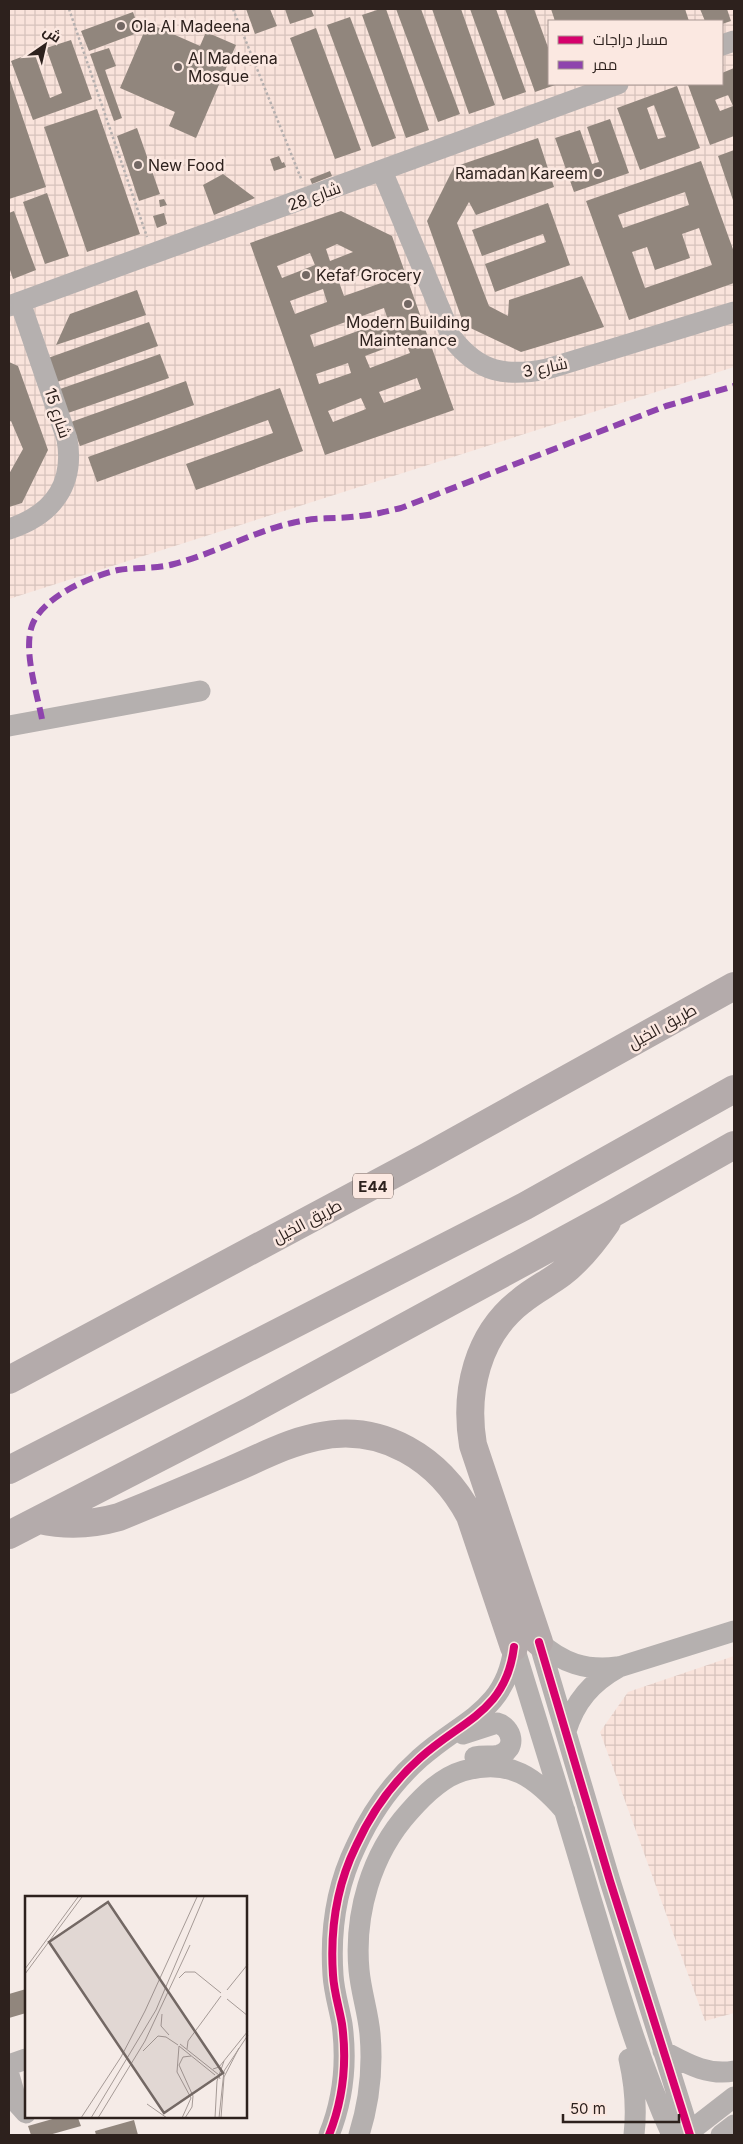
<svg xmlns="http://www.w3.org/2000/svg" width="743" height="2144" font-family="Inter,Cairo,sans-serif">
  <defs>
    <pattern id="industrial-grid" width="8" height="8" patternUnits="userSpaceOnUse" patternTransform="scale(1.25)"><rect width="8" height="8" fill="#f9e3db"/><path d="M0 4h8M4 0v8" fill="none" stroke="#d6c2bc"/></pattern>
  </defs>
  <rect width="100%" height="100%" fill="#f5ebe7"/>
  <path fill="url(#industrial-grid)" fill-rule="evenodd" d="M9 9H734V367L9 599ZM549 21H722V84H549Z
    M734 1656V2013L705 2021 600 1732 628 1692Z"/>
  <path fill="#91867d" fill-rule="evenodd" d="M246 9H270L277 26 255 34Z
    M285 9H311L314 16 290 24Z
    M380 9H386L429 130 406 138 362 15Z
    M396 9H421L460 114 438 122Z
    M432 9H461L495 105 469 114Z
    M470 9H496L526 92 503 100Z
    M505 9H534L549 50V84H558L535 92Z
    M551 9H685L689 21H555Z
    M700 9H727L731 21 722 24V21H705Z
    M133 12 140 32 89 51 81 31Z
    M350 17 396 138 372 147 327 25Z
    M148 23 200 46 206 32 236 45 196 138 169 126 175 112 120 88Z
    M316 28 361 150 335 159 290 38Z
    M71 40 92 99 33 120 11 61 34 52 50 98 62 93 46 48Z
    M109 48 116 66 105 70 122 118 114 121 90 54Z
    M734 68V136L710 145 688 85 722 84V73ZM728 95 733 106 720 111 715 100Z
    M9 77 46 187 9 199Z
    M677 86 700 148 640 170 617 108ZM654 105 666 137 658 139 647 108Z
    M97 109 140 234 87 252 44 127Z
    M610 119 629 173 574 192 555 138 580 130 592 164 599 162 587 127Z
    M137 128 160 194 139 201 117 136Z
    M538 138 554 187 476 215 469 202 457 223 489 306 508 316 509 300 582 276 604 327 521 352 464 325 427 221 454 167Z
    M734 150V203L718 156Z
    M279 156 282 163 284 162 286 167 274 171 270 159Z
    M701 161 734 252V283L629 320 586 201ZM685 192 689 205 623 228 618 215ZM699 228 712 265 645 288 632 252 647 247 655 270 690 258 682 234Z
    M330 171 332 176 312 184 310 179Z
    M223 174 255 198 214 215 203 185Z
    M47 193 69 256 45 264 23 202Z
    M164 199 167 205 160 207 159 200Z
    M548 203 570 265 495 292 485 264 546 242 543 234 482 256 472 230Z
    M14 211 36 270 13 279 9 267V213Z
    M341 211 392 236 454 410 325 455 250 243ZM337 244 353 252 330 261 326 249ZM310 253 315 265 282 278 277 266ZM380 269 384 282 344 296 339 282ZM323 289 327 302 295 314 290 301ZM384 308 388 320 314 347 310 335ZM405 341 410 353 370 368 365 356ZM348 363 351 373 319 384 316 374ZM417 378 421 389 384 403 379 392ZM361 398 366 409 333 422 328 411Z
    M164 213 167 224 157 228 153 216Z
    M137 290 146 315 56 345 70 314Z
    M149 322 158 346 57 382 48 358Z
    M160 354 169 378 68 413 60 389Z
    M9 362 18 366 48 450 22 503 9 507V474L23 449 11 421 9 422Z
    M186 381 194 405 80 446 71 422Z
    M280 388 303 451 196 490 186 464 273 433 268 420 97 482 88 457Z
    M26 1989V2013L9 2018V1994Z
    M56 2118H78L81 2126 49 2135H31L28 2126Z
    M134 2120 138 2135H96L95 2131Z"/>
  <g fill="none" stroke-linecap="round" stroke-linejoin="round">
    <path stroke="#b6b0af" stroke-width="2.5" stroke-dasharray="2.5 2.5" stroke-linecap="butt" d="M69 9 147 237
      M233 9 302 181"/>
    <path stroke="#b5b0af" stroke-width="21" d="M722 45 734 41
      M382 171 452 338C479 373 506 377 547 369L734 312
      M9 306 618 84
      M9 529C52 515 75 485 67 439L20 302
      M9 726 200 691
      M539 1642 610 1881 690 2135
      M539 1642C562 1663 586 1671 617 1667
      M515 1650C540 1732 566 1813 590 1896 615 1977 637 2058 672 2135
      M566 1731C575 1701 592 1682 619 1667L734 1631
      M463 1734 497 1723C512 1727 518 1749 499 1755 492 1757 483 1755 475 1757
      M663 2051C686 2063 707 2076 734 2071
      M629 2059C635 2085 637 2108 634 2135
      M9 2065 26 2059
      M9 2075 17 2103 26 2113
      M329 2135C343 2100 347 2061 342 2024 339 2007 334 1992 333 1975 330 1931 336 1887 356 1846 371 1813 393 1782 420 1758 462 1720 506 1712 514 1647
      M359 2135C369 2103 373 2068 370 2034 368 2012 361 1992 359 1970 354 1914 371 1854 409 1812 424 1795 442 1777 463 1771 510 1757 536 1778 565 1811
      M685 2135 734 2097
      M721 2135 734 2125"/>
    <path stroke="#b4abab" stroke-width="28" d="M9 1380 428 1156 734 986
      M9 1470 525 1206 734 1089
      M40 1520C67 1526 91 1525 119 1517 156 1502 194 1486 231 1470 259 1458 287 1443 316 1437 382 1422 440 1459 470 1516L514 1647
      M9 1535 248 1412 612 1214 734 1145
      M539 1642 473 1445C464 1392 477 1335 521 1301 534 1290 549 1283 562 1273 580 1259 594 1241 607 1222"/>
    <path stroke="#8e44ad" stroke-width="6" stroke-dasharray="12 6" stroke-linecap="butt" d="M42 719C37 693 22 648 33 623 45 596 91 576 118 570 137 567 156 569 174 564 216 553 254 531 296 522 317 517 339 519 360 516 374 515 387 511 401 508L666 406 734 386"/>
    <g stroke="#fbe8e1" stroke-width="11">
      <path id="cycleway" d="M539 1642 610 1881 690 2135
        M329 2135C343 2100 347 2061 342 2024 339 2007 334 1992 333 1975 330 1931 336 1887 356 1846 371 1813 393 1782 420 1758 462 1720 506 1712 514 1647"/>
    </g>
    <use href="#cycleway" stroke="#d6006c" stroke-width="8"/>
  </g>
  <g fill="#736864" stroke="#fbe8e1" stroke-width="2">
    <circle cx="121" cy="26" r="5"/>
    <circle cx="178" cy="67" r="5"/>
    <circle cx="138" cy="165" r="5"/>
    <circle cx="598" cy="173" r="5"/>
    <circle cx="306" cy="275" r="5"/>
    <circle cx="408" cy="304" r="5"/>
  </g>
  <g text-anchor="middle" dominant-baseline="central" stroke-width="5" stroke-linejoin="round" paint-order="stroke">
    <rect fill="#fbe8e1" stroke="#6b5d58" stroke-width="1" x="353" y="1173.5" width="40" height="25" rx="4"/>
    <g font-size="15" font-weight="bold" fill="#2d211d">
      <text x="373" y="1186">E44</text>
    </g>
    <g font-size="16" fill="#2d211d" stroke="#fbe8e1" text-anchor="start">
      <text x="131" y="26">Ola Al Madeena</text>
      <text x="188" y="58">Al Madeena<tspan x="188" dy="18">Mosque</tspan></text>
      <text x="148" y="165">New Food</text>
      <text x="588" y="173" text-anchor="end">Ramadan Kareem</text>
      <text x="316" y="275">Kefaf Grocery</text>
      <text x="408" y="322" text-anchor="middle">Modern Building<tspan x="408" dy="18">Maintenance</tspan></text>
    </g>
    <g font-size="16" fill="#2d211d" stroke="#fbe8e1">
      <text transform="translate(314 196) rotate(-20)">شارع 28</text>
      <text transform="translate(545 367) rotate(-12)">شارع 3</text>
      <text transform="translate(58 413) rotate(72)">شارع 15</text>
      <text transform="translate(662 1026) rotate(-29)">طريق الخيل</text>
      <text transform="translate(307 1221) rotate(-28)">طريق الخيل</text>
    </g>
  </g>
  <g transform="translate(25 1896)">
    <rect width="222" height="222" fill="#f5ebe7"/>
    <path fill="none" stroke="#a59a96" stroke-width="1" d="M0 73 53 1M0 78 57 1M154 82 160 76H170L196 97M202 94 223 68M202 103 223 120M137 118 136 130 144 139M155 148 194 179 195 183M154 150 152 176 166 202 157 222M154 150 190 179M162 153 163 145 196 100M118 155 133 140 141 141 153 149M188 173 194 171 223 135M122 208 142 222M56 222 96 161 120 115 172 1M66 222 131 114 179 1M73 222 120 145 165 49M160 222 167 211 168 200 154 169 158 161 166 160M190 222 192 185 199 165M194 222 199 175 223 139M196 222 199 181 214 152"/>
    <path fill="#736864" fill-opacity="0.15" stroke="#736864" stroke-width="2.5" d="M83 6 198 177 139 217 24 46Z"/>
    <rect width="222" height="222" fill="none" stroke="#2d211d" stroke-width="2.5"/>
  </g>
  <rect width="743" height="2144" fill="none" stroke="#2d211d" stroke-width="20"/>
  <rect x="548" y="20" width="175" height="65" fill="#fbe8e1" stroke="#a99893"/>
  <rect x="558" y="36" width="25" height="8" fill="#d6006c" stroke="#a99893"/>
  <text x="593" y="45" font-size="15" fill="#2d211d">مسار دراجات</text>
  <rect x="558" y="61" width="25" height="8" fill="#8e44ad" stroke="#a99893"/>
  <text x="593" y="70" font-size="15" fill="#2d211d">ممر</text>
  <g transform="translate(45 45) rotate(34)" stroke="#fbe8e1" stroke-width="4" paint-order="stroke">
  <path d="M0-4L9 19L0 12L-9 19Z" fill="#2d211d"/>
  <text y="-8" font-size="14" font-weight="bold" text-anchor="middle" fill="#2d211d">ش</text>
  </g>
  <path d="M563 2114v8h116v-8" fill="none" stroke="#2d211d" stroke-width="2.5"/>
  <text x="570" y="2114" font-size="15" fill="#2d211d" stroke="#fbe8e1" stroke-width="4" paint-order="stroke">50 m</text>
</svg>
